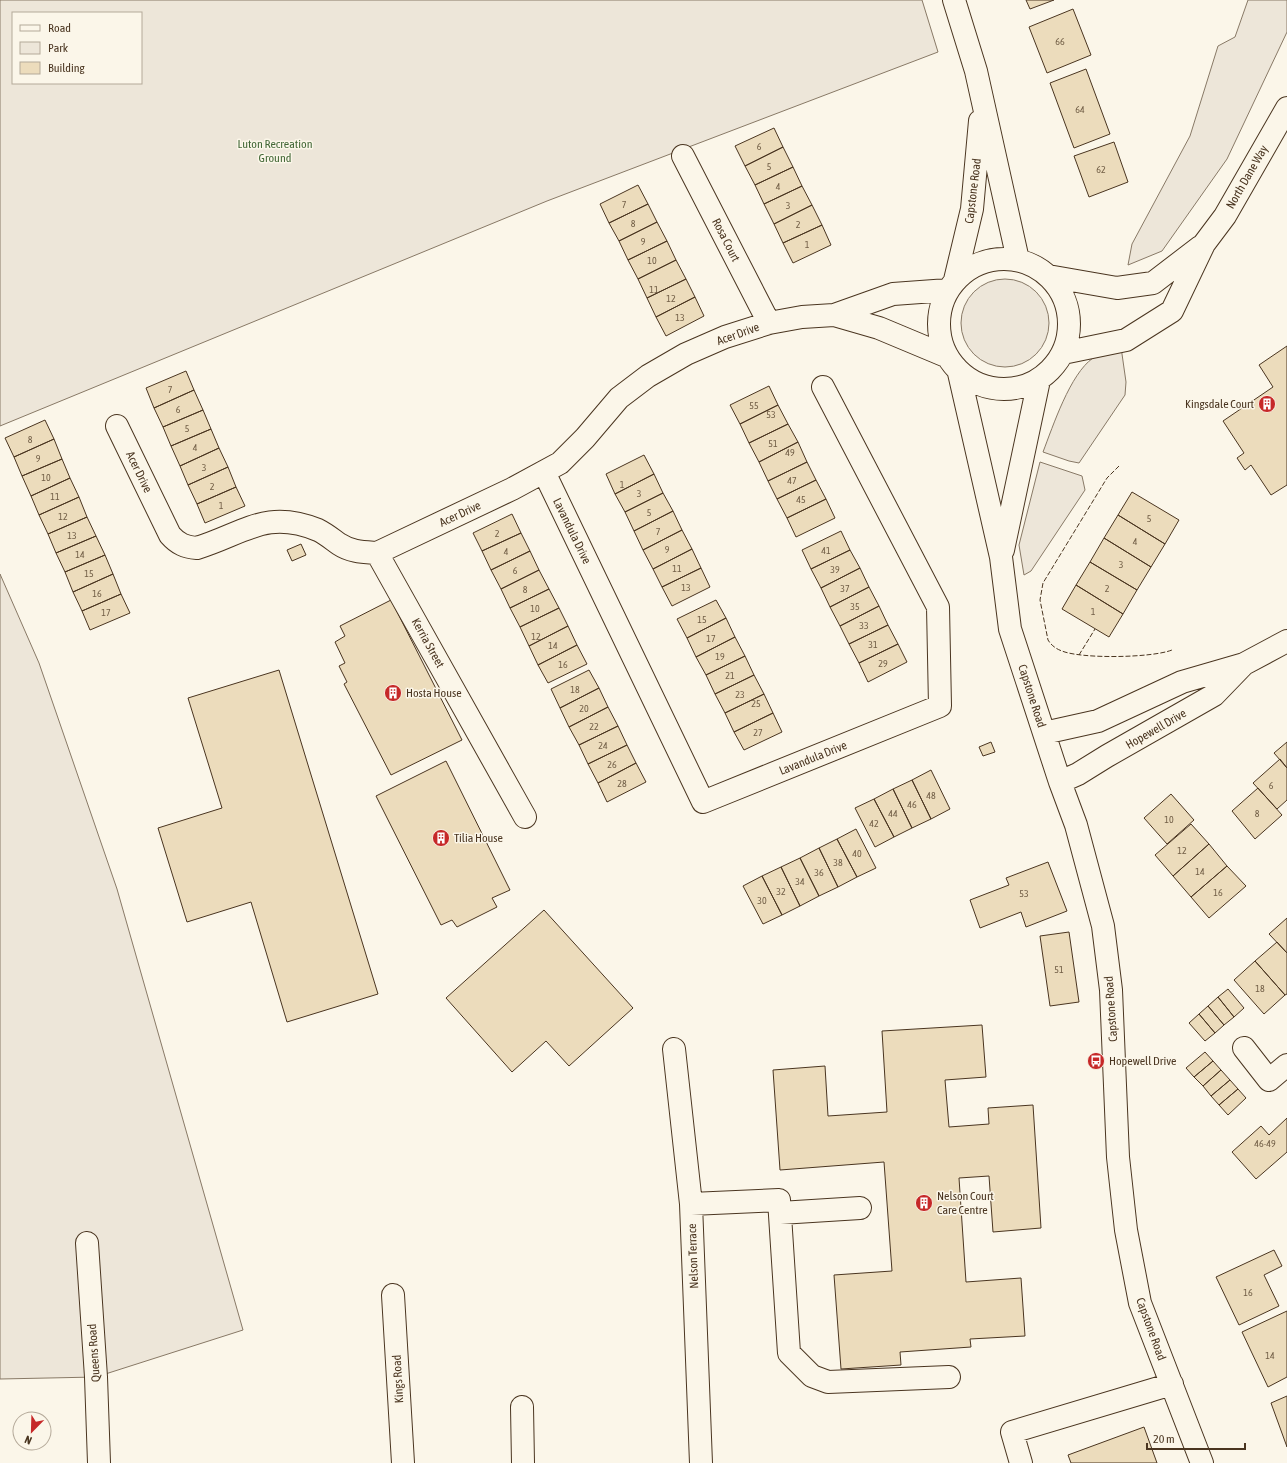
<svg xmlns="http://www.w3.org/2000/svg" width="1287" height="1463" font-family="'Asap Condensed',sans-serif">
  <rect width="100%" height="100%" fill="#fbf6e9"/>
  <path fill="#ede6d9" stroke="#887966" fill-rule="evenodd" d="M0 0H922L938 52 547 201 0 426ZM13 13H141V83H13Z
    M1248 0H1287V32L1227 159 1162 251 1128 265 1132 244 1190 136 1218 46 1235 37Z
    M961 323a44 44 0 1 1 88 0a44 44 0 1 1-88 0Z
    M1121 347 1126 382 1125 395 1079 463 1069 461 1043 452C1053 426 1070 374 1093 358 1101 353 1112 350 1121 347Z
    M1040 462 1082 476 1085 490 1031 571 1024 575 1019 545Z
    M0 574 39 663 117 889 243 1330 96 1377 0 1379Z"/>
  <path fill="#ecdcbc" stroke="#4a3520" d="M1026 0H1054L1030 9Z
    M1073 9 1091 55 1047 73 1029 27Z
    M1086 69 1110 134 1074 148 1050 83Z
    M774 128 783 147 745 166 735 146Z
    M1114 142 1128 182 1089 197 1074 156Z
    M783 147 793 167 755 185 745 166Z
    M793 167 802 186 764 204 755 185Z
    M638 185 648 204 609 223 600 204Z
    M802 186 812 205 774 224 764 204Z
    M648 204 657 222 619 241 609 223Z
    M812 205 822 225 783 243 774 224Z
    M657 222 667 241 628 260 619 241Z
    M822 225 831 245 793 263 783 243Z
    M667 241 676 260 638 279 628 260Z
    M676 260 686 279 647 298 638 279Z
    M686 279 695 297 656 317 647 298Z
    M695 297 704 316 666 336 656 317Z
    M1287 346V485L1271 495 1251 465 1245 470 1237 458 1244 453 1223 421 1273 387 1259 365Z
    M186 371 194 390 154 408 146 388Z
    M769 386 778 405 740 424 730 405Z
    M194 390 203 410 163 427 154 408Z
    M778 405 788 424 749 443 740 424Z
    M203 410 211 429 171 446 163 427Z
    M45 420 54 439 14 457 5 438Z
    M788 424 798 442 759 462 749 443Z
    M211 429 219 448 180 466 171 446Z
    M54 439 62 459 22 476 14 457Z
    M798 442 807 462 768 481 759 462Z
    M219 448 228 467 188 485 180 466Z
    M644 455 654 474 615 494 606 474Z
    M62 459 70 478 31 496 22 476Z
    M807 462 816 480 777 499 768 481Z
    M228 467 236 487 197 504 188 485Z
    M654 474 663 493 625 512 615 494Z
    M70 478 79 497 39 515 31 496Z
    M816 480 826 499 787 518 777 499Z
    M236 487 245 506 205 523 197 504Z
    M1132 492 1179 520 1165 544 1118 515Z
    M663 493 673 511 634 531 625 512Z
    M79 497 87 517 48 534 39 515Z
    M826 499 835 518 796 537 787 518Z
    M673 511 682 530 643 550 634 531Z
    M512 514 521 533 482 551 473 533Z
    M1118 515 1165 544 1151 567 1104 538Z
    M87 517 96 536 56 553 48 534Z
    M682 530 692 549 653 569 643 550Z
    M841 531 850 550 811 569 802 550Z
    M521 533 530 551 491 570 482 551Z
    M96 536 105 555 65 572 56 553Z
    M1104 538 1151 567 1137 590 1090 562Z
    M301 544 306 555 292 561 287 550Z
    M692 549 701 568 662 587 653 569Z
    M850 550 860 568 821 588 811 569Z
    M530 551 539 570 501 589 491 570Z
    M105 555 113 574 73 592 65 572Z
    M1090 562 1137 590 1123 614 1076 585Z
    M701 568 710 587 672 606 662 587Z
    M860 568 869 587 830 607 821 588Z
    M539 570 549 589 510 608 501 589Z
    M113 574 121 594 82 611 73 592Z
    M1076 585 1123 614 1109 637 1062 609Z
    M869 587 879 606 840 626 830 607Z
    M549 589 559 608 520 627 510 608Z
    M121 594 130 613 90 630 82 611Z
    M391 600 462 740 391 775 344 684 347 682 339 666 345 663 335 642 345 636 340 626Z
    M716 600 726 618 687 638 677 619Z
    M879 606 888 625 849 644 840 626Z
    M559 608 568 626 529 646 520 627Z
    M726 618 735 637 696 657 687 638Z
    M888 625 898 644 859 663 849 644Z
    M568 626 577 645 538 665 529 646Z
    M735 637 745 656 706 675 696 657Z
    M898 644 907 662 868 682 859 663Z
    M577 645 587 664 548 683 538 665Z
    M745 656 754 675 715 694 706 675Z
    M279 670 378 994 287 1022 251 902 187 922 158 828 222 808 188 698Z
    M589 670 599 688 560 708 551 689Z
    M754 675 764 694 725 713 715 694Z
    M599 688 608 707 569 727 560 708Z
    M764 694 773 713 734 732 725 713Z
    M608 707 618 726 579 745 569 727Z
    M773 713 782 732 744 750 734 732Z
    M618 726 627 745 588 764 579 745Z
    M991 742 995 752 983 756 979 747Z
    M1287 742V768L1274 753Z
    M627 745 636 763 598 783 588 764Z
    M1280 759 1287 768V800L1277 809 1253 783Z
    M446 761 510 890 492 898 497 907 457 927 452 920 441 925 376 796Z
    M636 763 646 782 607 802 598 783Z
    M931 770 950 809 931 819 912 780Z
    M912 780 931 819 912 828 893 789Z
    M1258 788 1282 815 1255 839 1232 811Z
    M893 789 912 828 894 837 874 799Z
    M1171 794 1194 820 1167 844 1144 818Z
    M874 799 894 837 875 847 855 808Z
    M1191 824 1209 844 1173 876 1155 855Z
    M856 829 876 868 857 877 837 839Z
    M837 839 857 877 838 887 819 848Z
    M1209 844 1227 866 1191 897 1173 876Z
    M819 848 838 887 819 896 800 858Z
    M800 858 819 896 800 906 781 867Z
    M1048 862 1067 911 1026 927 1021 912 980 928 970 900 1009 885 1006 878Z
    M1227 866 1246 886 1209 918 1191 897Z
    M781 867 800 906 782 915 762 876Z
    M762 876 782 915 763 924 743 886Z
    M544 910 633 1008 569 1066 546 1041 512 1072 446 998Z
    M1287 918V953L1269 934Z
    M1069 932 1079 1002 1050 1006 1040 936Z
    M1277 942 1287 953V994L1285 995 1255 961Z
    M1255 961 1285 995 1264 1014 1234 980Z
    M1228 989 1244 1008 1234 1017 1218 997Z
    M1218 997 1234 1017 1224 1025 1208 1006Z
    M1208 1006 1224 1025 1215 1033 1199 1014Z
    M1199 1014 1215 1033 1205 1041 1189 1023Z
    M982 1025 986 1077 945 1080 949 1127 989 1124 988 1108 1033 1105 1041 1228 993 1232 989 1176 959 1178 966 1282 1021 1278 1025 1336 970 1339 971 1347 900 1352 901 1365 841 1369 834 1275 892 1271 884 1162 780 1170 773 1070 825 1066 828 1116 887 1112 882 1031Z
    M1205 1052 1213 1061 1194 1077 1186 1068Z
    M1213 1061 1221 1070 1203 1086 1194 1077Z
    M1221 1070 1230 1080 1211 1096 1203 1086Z
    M1230 1080 1238 1089 1219 1105 1211 1096Z
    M1238 1089 1246 1098 1228 1115 1219 1105Z
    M1287 1118V1152L1256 1179 1232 1152 1261 1126 1269 1135Z
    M1274 1250 1282 1266 1264 1275 1279 1306 1239 1325 1216 1277Z
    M1287 1311V1377L1268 1387 1242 1332Z
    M1287 1396V1447L1271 1403Z
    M1144 1427 1157 1463H1071L1068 1455Z"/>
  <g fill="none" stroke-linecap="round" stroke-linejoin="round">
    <g stroke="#4a3520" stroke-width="24">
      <path id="minor" d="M954 0 976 71 1018 260
        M683 156 769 323
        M939 324a65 65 0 1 1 130 0a65 65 0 1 1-130 0Z
        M1048 276 1117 288 1153 283 1200 247
        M955 280 972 209 980 121
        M834 315 879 328 946 356
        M1063 353 1126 340 1172 311 1204 244 1225 216 1287 108
        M959 373 1001 557 1010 629 1060 782 1076 825 1103 926 1111 990 1118 1157 1126 1230 1140 1303 1202 1463
        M117 426 170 535C178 544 185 547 197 548 245 533 266 509 318 530 326 534 332 539 339 544 351 552 363 552 377 553L512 489 560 463 585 438 619 398 648 376 686 354 725 337 769 323 802 317 834 315 893 294 948 290
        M544 472 703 802 940 706 938 607 823 387
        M1003 550 1039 380
        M377 553 525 817
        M1044 733 1098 721 1182 682 1244 664 1287 641
        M1060 782 1078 774 1107 756 1214 695 1243 665
        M1244 1048 1269 1080 1287 1065
        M674 1049 691 1204 701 1463
        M691 1204 779 1200 789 1353 812 1376 828 1382 949 1377
        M780 1213 860 1208
        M87 1243 96 1377 99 1463
        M393 1295 403 1463
        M522 1407 523 1463
        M1021 1463 1012 1432 1172 1384"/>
    </g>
    <use href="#minor" stroke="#fbf6e9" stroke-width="22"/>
    <path stroke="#4a3520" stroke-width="1" stroke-dasharray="5 2" stroke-linecap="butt" d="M1119 466 1107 478 1043 583 1040 600 1048 640C1051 645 1056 649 1062 651 1081 659 1152 658 1172 650
      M1079 655 1095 629"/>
  </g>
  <defs>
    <g id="building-disc" transform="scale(0.9)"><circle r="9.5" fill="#c62828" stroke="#fbf6e9"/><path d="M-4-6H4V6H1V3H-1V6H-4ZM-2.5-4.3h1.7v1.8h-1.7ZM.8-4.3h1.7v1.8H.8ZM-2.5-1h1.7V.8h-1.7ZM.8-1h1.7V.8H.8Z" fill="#fff"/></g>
    <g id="bus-disc" transform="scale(0.9)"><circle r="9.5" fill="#c62828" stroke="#fbf6e9"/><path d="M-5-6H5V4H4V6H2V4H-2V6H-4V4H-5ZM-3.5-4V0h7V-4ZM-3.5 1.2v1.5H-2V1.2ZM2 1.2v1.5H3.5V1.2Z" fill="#fff"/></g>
  </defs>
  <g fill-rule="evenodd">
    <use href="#building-disc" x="1267" y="404"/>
    <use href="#building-disc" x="393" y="693"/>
    <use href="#building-disc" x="441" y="838"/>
    <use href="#bus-disc" x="1096" y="1061"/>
    <use href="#building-disc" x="924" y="1203"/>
  </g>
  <g text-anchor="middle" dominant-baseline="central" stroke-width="3" stroke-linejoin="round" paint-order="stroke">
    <g font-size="10" fill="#725f47">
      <text x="1060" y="41">66</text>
      <text x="1080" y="109">64</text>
      <text x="759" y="146">6</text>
      <text x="769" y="166">5</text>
      <text x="1101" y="169">62</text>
      <text x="778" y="186">4</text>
      <text x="624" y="204">7</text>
      <text x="788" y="205">3</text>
      <text x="633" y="223">8</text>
      <text x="798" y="224">2</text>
      <text x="643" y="241">9</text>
      <text x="807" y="244">1</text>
      <text x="652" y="260">10</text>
      <text x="654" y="289">11</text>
      <text x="671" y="298">12</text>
      <text x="680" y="317">13</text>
      <text x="170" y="389">7</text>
      <text x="754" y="405">55</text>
      <text x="178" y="409">6</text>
      <text x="771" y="414">53</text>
      <text x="187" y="428">5</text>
      <text x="30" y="439">8</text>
      <text x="773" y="443">51</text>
      <text x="195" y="447">4</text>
      <text x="790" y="452">49</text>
      <text x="38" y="458">9</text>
      <text x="204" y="467">3</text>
      <text x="46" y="477">10</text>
      <text x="792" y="480">47</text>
      <text x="622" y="484">1</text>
      <text x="212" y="486">2</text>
      <text x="639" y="493">3</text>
      <text x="55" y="496">11</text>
      <text x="801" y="499">45</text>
      <text x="221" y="505">1</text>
      <text x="649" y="512">5</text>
      <text x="63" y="516">12</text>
      <text x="1149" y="518">5</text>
      <text x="658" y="531">7</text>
      <text x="497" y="533">2</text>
      <text x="72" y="535">13</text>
      <text x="1135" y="541">4</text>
      <text x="667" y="549">9</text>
      <text x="826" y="550">41</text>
      <text x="506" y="551">4</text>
      <text x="80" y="554">14</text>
      <text x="1121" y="564">3</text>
      <text x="677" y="568">11</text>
      <text x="835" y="569">39</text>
      <text x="515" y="570">6</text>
      <text x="89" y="573">15</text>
      <text x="686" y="587">13</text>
      <text x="845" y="588">37</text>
      <text x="1107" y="588">2</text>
      <text x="525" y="589">8</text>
      <text x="97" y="593">16</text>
      <text x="855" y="606">35</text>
      <text x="535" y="608">10</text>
      <text x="1093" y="611">1</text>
      <text x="106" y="612">17</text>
      <text x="702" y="619">15</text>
      <text x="864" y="625">33</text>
      <text x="536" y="636">12</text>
      <text x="711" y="638">17</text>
      <text x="873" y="644">31</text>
      <text x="553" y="645">14</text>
      <text x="720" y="656">19</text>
      <text x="883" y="663">29</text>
      <text x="563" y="664">16</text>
      <text x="730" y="675">21</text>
      <text x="575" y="689">18</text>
      <text x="740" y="694">23</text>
      <text x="756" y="703">25</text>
      <text x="584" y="708">20</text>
      <text x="594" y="726">22</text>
      <text x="758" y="732">27</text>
      <text x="603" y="745">24</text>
      <text x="612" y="764">26</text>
      <text x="622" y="783">28</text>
      <text x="1271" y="785">6</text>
      <text x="931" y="795">48</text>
      <text x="912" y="804">46</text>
      <text x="893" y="813">44</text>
      <text x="1257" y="813">8</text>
      <text x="1169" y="819">10</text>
      <text x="874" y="823">42</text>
      <text x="1182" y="850">12</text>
      <text x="857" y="853">40</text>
      <text x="838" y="862">38</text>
      <text x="1200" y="871">14</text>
      <text x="819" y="872">36</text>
      <text x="800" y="881">34</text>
      <text x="781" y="891">32</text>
      <text x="1218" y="892">16</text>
      <text x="1024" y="893">53</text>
      <text x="762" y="900">30</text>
      <text x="1059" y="969">51</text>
      <text x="1260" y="988">18</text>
      <text x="1265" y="1143">46-49</text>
      <text x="1248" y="1292">16</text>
      <text x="1270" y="1355">14</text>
    </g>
    <g font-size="12" fill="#436837" stroke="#fbf6e9">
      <text x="275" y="144">Luton Recreation<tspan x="275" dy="14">Ground</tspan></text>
    </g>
    <g font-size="12" fill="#4a3520" stroke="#fbf6e9">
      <text transform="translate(1247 177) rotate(-60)">North Dane Way</text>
      <text transform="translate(973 191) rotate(-83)">Capstone Road</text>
      <text transform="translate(726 240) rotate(63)">Rosa Court</text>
      <text transform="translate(738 334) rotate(-20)">Acer Drive</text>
      <text transform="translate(139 472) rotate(64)">Acer Drive</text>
      <text transform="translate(460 514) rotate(-25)">Acer Drive</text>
      <text transform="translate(572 531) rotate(64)">Lavandula Drive</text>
      <text transform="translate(428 643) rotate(61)">Kerria Street</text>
      <text transform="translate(1032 696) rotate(72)">Capstone Road</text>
      <text transform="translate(1156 729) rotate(-30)">Hopewell Drive</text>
      <text transform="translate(813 758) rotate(-22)">Lavandula Drive</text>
      <text transform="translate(1111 1009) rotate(-94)">Capstone Road</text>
      <text transform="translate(693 1256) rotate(-92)">Nelson Terrace</text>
      <text transform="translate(1151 1329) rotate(70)">Capstone Road</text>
      <text transform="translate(94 1353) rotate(-94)">Queens Road</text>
      <text transform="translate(398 1379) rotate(-93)">Kings Road</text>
    </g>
    <g font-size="12" fill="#4a3520" stroke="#fbf6e9" text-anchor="start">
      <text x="1254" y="404" text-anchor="end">Kingsdale Court</text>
      <text x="406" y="693">Hosta House</text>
      <text x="454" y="838">Tilia House</text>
      <text x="1109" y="1061">Hopewell Drive</text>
      <text x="937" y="1196">Nelson Court<tspan x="937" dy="14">Care Centre</tspan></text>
    </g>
  </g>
  <rect x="12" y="12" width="130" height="72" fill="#fbf6e9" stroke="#b4a999"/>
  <rect x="20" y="25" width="20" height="6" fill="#fbf6e9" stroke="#b4a999"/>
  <text x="48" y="32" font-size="12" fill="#4a3520">Road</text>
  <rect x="20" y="42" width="20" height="12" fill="#ede6d9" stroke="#b4a999"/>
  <text x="48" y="52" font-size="12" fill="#4a3520">Park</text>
  <rect x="20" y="62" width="20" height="12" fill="#ecdcbc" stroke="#b4a999"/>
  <text x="48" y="72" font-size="12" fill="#4a3520">Building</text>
  <g transform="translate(32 1431) rotate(203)"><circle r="19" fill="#fbf6e9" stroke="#b4a999"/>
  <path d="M0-3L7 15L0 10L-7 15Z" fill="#c62828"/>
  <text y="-6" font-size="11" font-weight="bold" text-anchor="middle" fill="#4a3520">N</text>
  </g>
  <path d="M1147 1443v6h98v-6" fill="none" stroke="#4a3520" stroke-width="2"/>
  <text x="1153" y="1443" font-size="12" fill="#4a3520" stroke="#fbf6e9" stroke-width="3" paint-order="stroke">20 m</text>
</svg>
